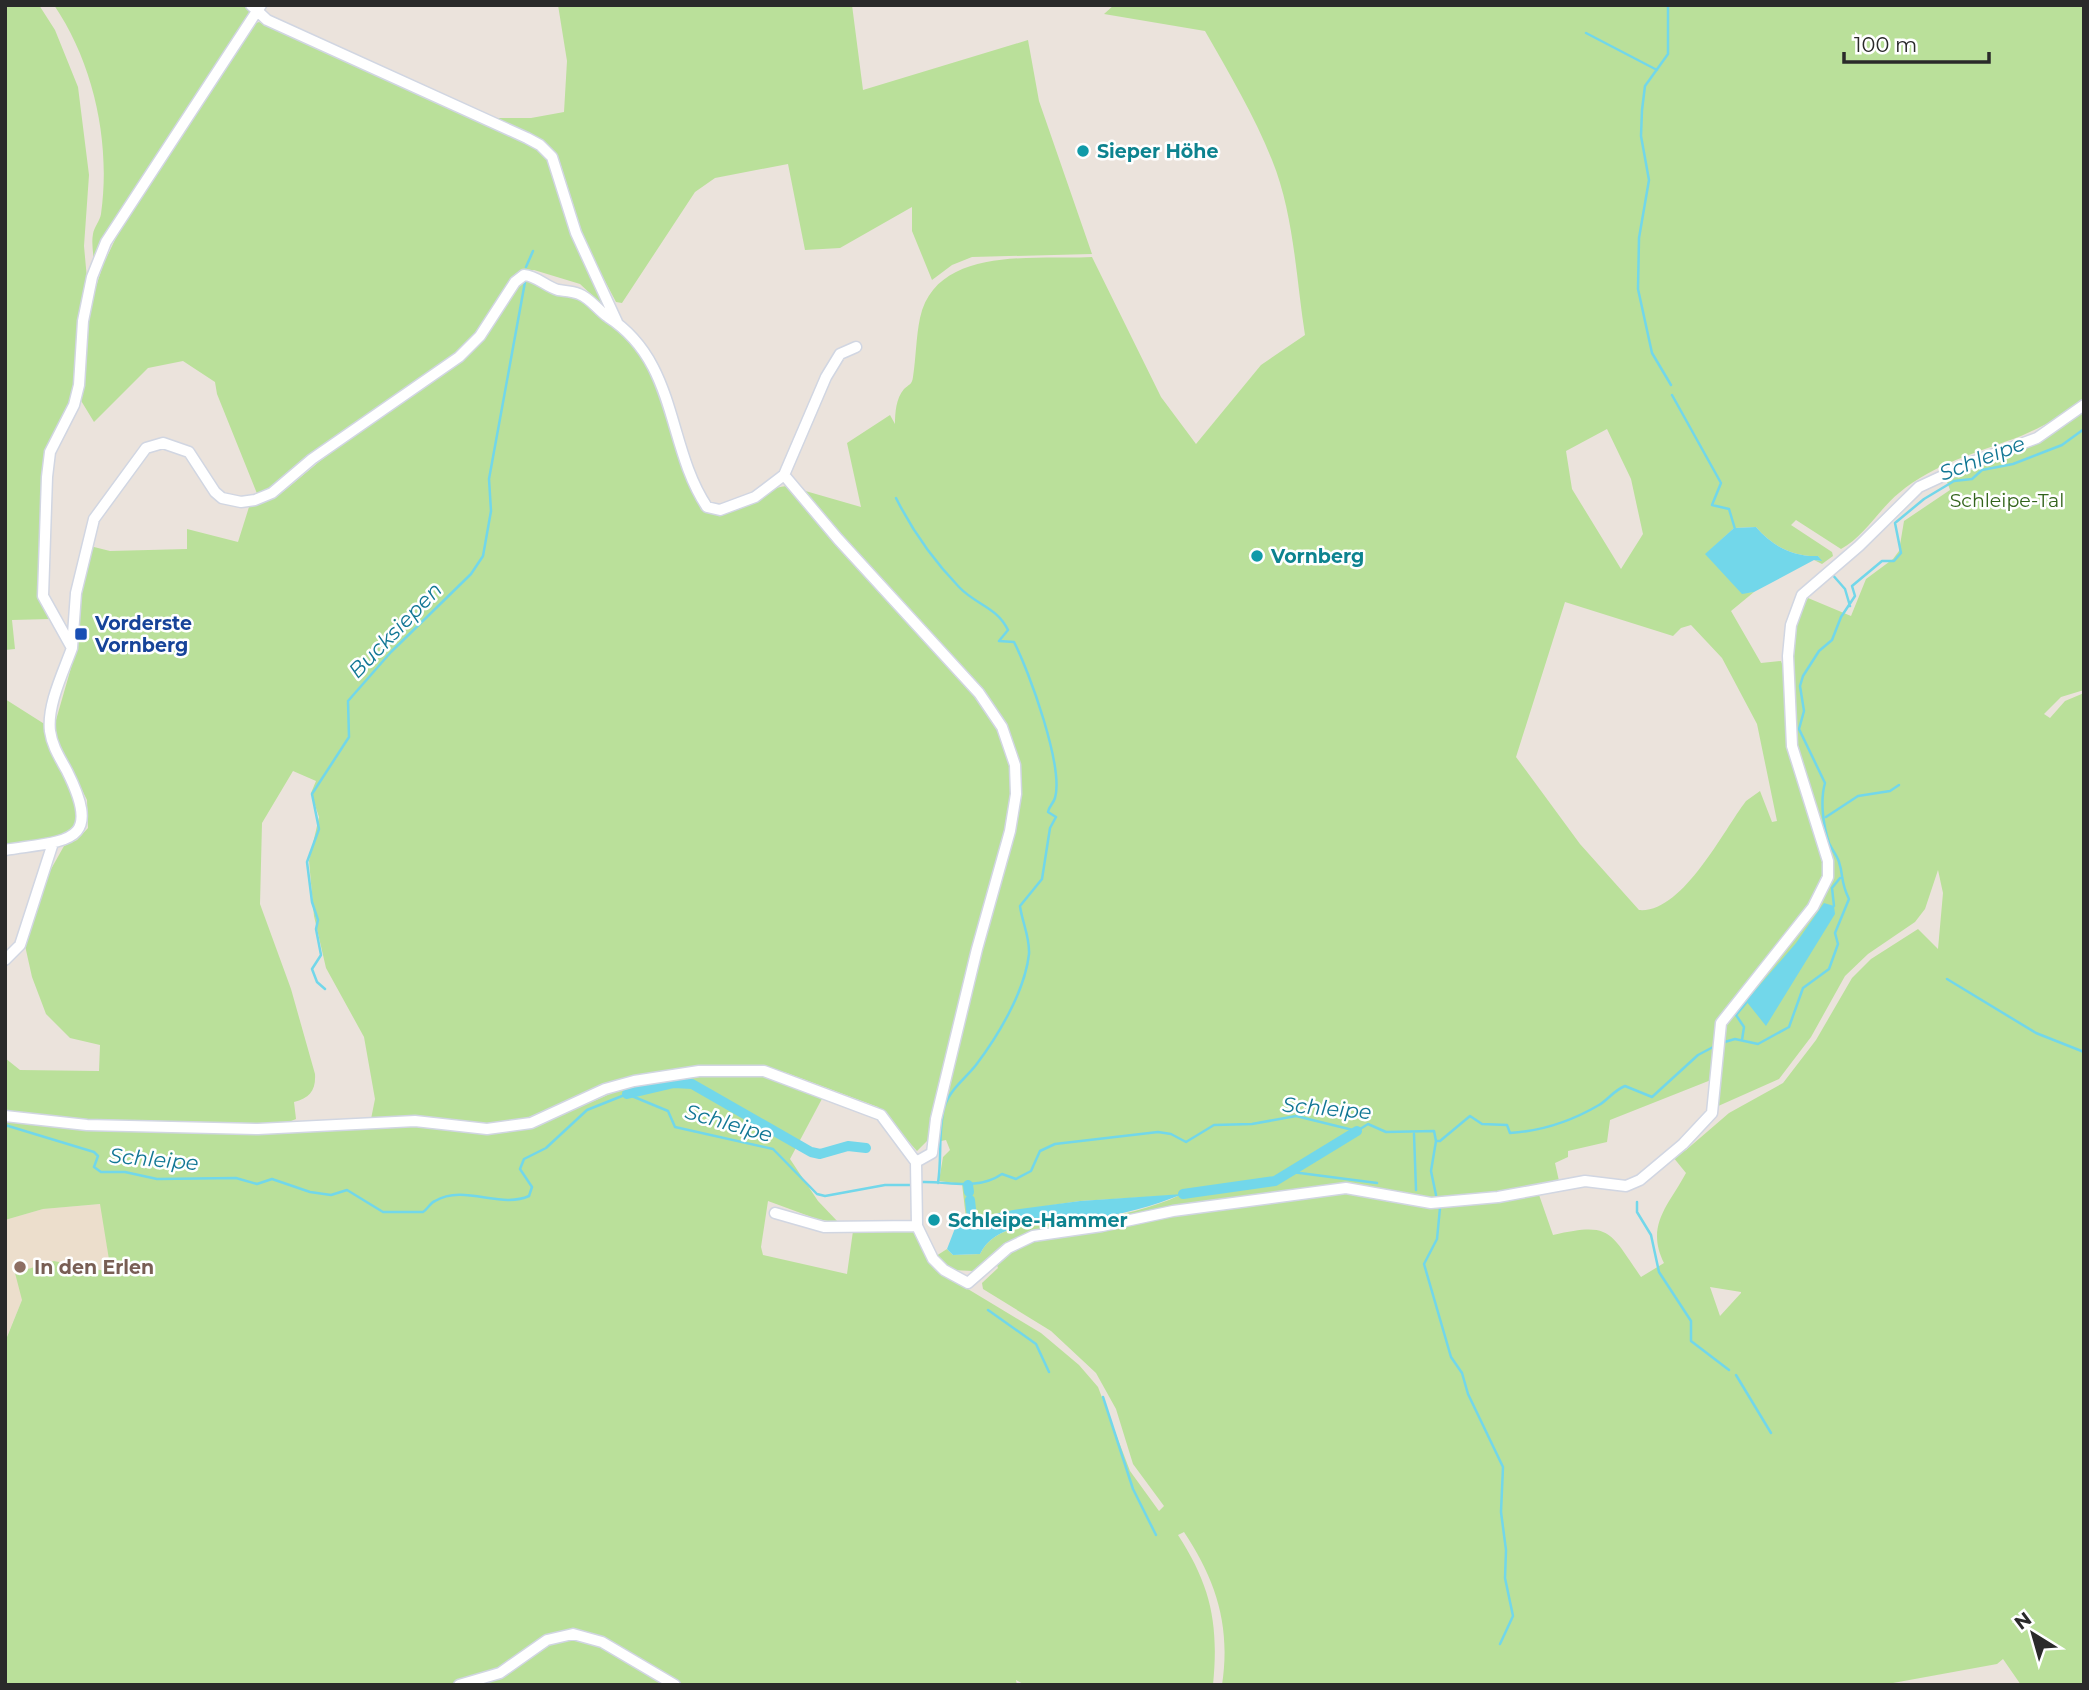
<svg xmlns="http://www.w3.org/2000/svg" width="2089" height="1690" font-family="Montserrat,sans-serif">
  <rect width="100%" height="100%" fill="#ebe3dc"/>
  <path fill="#ecdecc" d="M101 1204 111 1273 54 1261 22 1300 5 1341V1220L43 1209Z"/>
  <path fill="#bae09a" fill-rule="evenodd" d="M5 5H39L55 30 78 87 89 175 84 246 87 279 77 373 67 412 47 446 41 478 40 597 50 619 12 620 15 649 5 650Z
    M54 5H247L252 10 94 266C94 256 91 244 93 234 94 227 100 221 101 214 111 143 94 64 54 5Z
    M558 5H852L863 90 1028 40 1039 101 1092 254 972 257 952 265 932 280 912 231V207L840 248 805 250 788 164 715 178 695 192 622 303 616 302 586 245 558 156C541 136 517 129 493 118H531L564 112 567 61Z
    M1114 5H2084V690L2061 697 2044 714 2050 718 2065 701 2084 693V1685H2021L2003 1659 1997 1664 1882 1685H1222C1231 1626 1216 1580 1184 1532L1178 1535C1211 1586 1219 1624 1213 1685H1025L1016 1680 1017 1685H684L601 1637 572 1631 545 1636 504 1667 460 1679 452 1685H5V1342L22 1300 15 1273 54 1261 111 1272 100 1204 43 1209 5 1220V1119L21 1122 222 1129 416 1124 496 1133 532 1128 635 1083 701 1073 765 1074 824 1095 790 1159 818 1201 839 1223 817 1219 768 1201 761 1247 763 1255 847 1274 853 1231 871 1228 914 1231 928 1258 943 1274 1041 1333 1079 1365 1098 1387 1130 1471 1159 1511 1164 1506 1133 1464 1116 1409 1096 1373 1051 1331 983 1289 982 1283 998 1268 996 1262 1034 1238 1104 1230 1175 1214 1347 1191 1432 1205 1538 1192 1553 1235C1611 1222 1609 1231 1641 1277L1664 1263C1645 1225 1669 1205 1686 1173L1673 1157 1686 1150 1729 1113 1783 1083 1816 1040 1852 978 1871 959 1918 929 1938 949 1943 893 1938 870 1925 909 1915 922 1868 954 1845 976 1811 1037 1779 1079 1716 1107 1721 1035 1728 1014 1809 917 1823 895 1832 869 1794 746 1790 656 1793 621 1808 598 1851 616 1866 579 1893 559 1899 551 1904 521 1950 490 1945 476 2047 437 2075 416V412C2056 418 2040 428 2021 436 1979 452 1935 463 1899 493 1879 509 1864 537 1841 549L1796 520 1791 525 1832 552 1833 556 1822 564 1814 560 1821 561 1818 556C1793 557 1772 546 1756 527L1734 528 1706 554 1742 593 1754 592 1731 611 1761 663 1781 661 1786 675 1790 747 1826 860V876L1810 907 1718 1023 1716 1078 1610 1120 1607 1142 1568 1151V1157L1555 1163 1559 1181 1498 1196 1431 1201 1344 1186 1172 1208 1102 1224 1032 1233 1009 1242 973 1271 952 1270 936 1256 947 1249 953 1255 980 1254C997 1219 1054 1223 1087 1220 1118 1216 1153 1208 1180 1195L1080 1201 966 1218 962 1184 939 1181 943 1157 950 1150 946 1140 941 1141 937 1137 952 1044 930 1138 917 1151 878 1107 787 1073 765 1067 736 1065 630 1078 601 1086 522 1120 495 1124 435 1118 371 1119 375 1099 364 1037 326 968 314 916 309 861 319 817 311 793 316 781 293 771 262 823 260 904 291 989 315 1074C316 1090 310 1098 294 1102L296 1119 284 1124 41 1118 5 1112V1058L20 1070 99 1071 100 1045 70 1038 46 1014 32 977 24 941 28 919 46 878 64 846 77 840 88 828 87 800 58 742 54 727 77 647 79 594 90 546 110 551 187 549V529L238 542 249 507 284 491 320 461 467 354 518 285 531 279 549 292 582 299 646 354 701 510C736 523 762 486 788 486L981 699C1001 727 1016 757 1016 793L952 1042 955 1044 1010 829 1020 783 1017 766 1005 726 982 692 936 645 802 490 861 507 847 443 890 415 895 424C895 413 896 398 904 389 909 384 912 385 913 377 916 358 916 337 920 318 936 245 1037 260 1092 257L1161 397 1196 444 1261 365 1305 335C1296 278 1294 214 1272 160 1254 115 1229 73 1205 31L1104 14ZM1607 429 1631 479 1643 534 1621 569 1572 489 1566 451ZM1565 602 1673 636 1681 628 1691 625 1722 658 1757 724 1777 821 1772 822 1760 791 1746 801C1723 831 1682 914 1639 910L1580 844 1516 757ZM1710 1287 1741 1292V1293L1720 1316Z
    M259 22 535 144 548 155 606 308 580 284 534 270 517 274 474 334 454 355 280 485 258 496 217 394 215 382 183 361 148 368 94 422 80 399 90 305 103 265 122 225 254 24Z
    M5 699 46 725 80 818 67 835 5 847Z
    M573 1639 601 1645 670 1685H475L551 1643Z"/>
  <path fill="#72d7ea" d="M1756 527C1772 546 1793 557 1818 556L1822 561 1814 560 1754 592 1742 594 1705 554 1734 528Z
    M1824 903 1834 906 1835 914 1766 1026 1746 1001 1796 943Z
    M1183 1194C1153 1206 1121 1215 1089 1219 1055 1224 997 1218 980 1254L953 1255 947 1249 957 1223 1013 1210 1080 1201Z"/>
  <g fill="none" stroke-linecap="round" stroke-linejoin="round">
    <path stroke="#72d7ea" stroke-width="2.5" d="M1668 5V54L1645 86 1642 110 1641 136 1649 180 1639 238 1638 289 1652 353 1671 385
      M1586 33 1657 70
      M526 267 533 251
      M1672 395 1721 483 1712 505 1729 509 1735 529
      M896 498C912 530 934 561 959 587 976 605 997 607 1008 630L999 641 1014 642C1029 671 1064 767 1055 798 1053 804 1049 806 1048 812L1056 817 1050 828 1042 879 1020 906C1022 922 1030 937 1029 954 1025 991 998 1036 976 1065 965 1079 949 1090 944 1108 938 1132 942 1158 938 1183
      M1831 573 1845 589 1850 606
      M1826 817 1858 796 1890 791 1899 785
      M1834 906 1832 888 1840 878
      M1947 979 2036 1033 2084 1052
      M325 989 317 982 312 969 321 955 316 929 318 920 312 902 307 862 319 829 312 794 349 737 348 701 391 652 471 574 483 556 491 511 489 479 525 282
      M1742 1040 1744 1027 1736 1015 1746 1003
      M1721 1043 1735 1039 1758 1044 1789 1027 1803 988 1829 969 1838 944 1835 933 1849 899C1840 881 1844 877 1839 862 1837 855 1832 850 1829 843 1823 825 1820 800 1825 783L1799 729 1804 711 1800 686 1803 676 1819 651 1832 640 1841 617 1855 596 1852 586 1882 561H1894L1901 553 1895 523 1924 499 1954 481 1972 479 1982 470 2013 464 2062 445 2084 429
      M5 1125 94 1152 98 1156 94 1167 101 1172H125L157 1179 236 1178 257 1184 272 1179 310 1192 331 1195 347 1190 383 1212H423C428 1209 430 1203 435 1201 464 1184 501 1209 529 1196L532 1187 520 1169 524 1159 546 1148 587 1110 627 1094 668 1111 675 1127 773 1149 817 1194 825 1196 885 1185H912
      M1414 1134 1416 1190
      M1436 1141 1431 1171 1436 1195
      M1292 1172 1377 1183
      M921 1182C949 1181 977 1191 1002 1174L1016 1179 1031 1171 1040 1151 1055 1144 1158 1132 1171 1134 1186 1142 1214 1125 1252 1124 1296 1116 1357 1131 1368 1124 1386 1132 1434 1131 1436 1141H1440L1470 1116 1482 1124 1507 1125 1510 1133C1543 1131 1570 1122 1599 1105 1609 1099 1613 1091 1625 1086L1652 1097 1698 1055 1715 1046
      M1637 1202V1212L1651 1235 1659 1272 1691 1321V1341L1729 1370
      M1440 1208 1437 1239 1424 1264 1451 1357 1462 1373 1468 1394 1503 1467 1501 1512 1506 1550 1505 1578 1513 1616 1500 1644
      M988 1310 1036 1344 1049 1372
      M1736 1375 1771 1433
      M1103 1397 1133 1489 1156 1535"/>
    <path stroke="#72d7ea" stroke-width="10" d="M627 1094 674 1083 692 1084 811 1152 820 1154 848 1146 866 1148
      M968 1185 969 1192
      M1183 1194 1275 1181 1357 1131
      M970 1200 972 1218"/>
    <g stroke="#d1d6e2" stroke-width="13">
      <path id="minor" d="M251 5 267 20 527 138 540 145 552 157 576 233 617 322
        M784 475 838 539 979 693 1002 727 1015 765 1016 794 1010 831 977 949 936 1119 932 1153 916 1162
        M72 648 76 593 94 519 146 448 163 443 189 452 215 492 222 498 241 502 255 500 272 493 312 459 459 357 480 336 515 282 524 275C537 276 545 286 558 290 564 291 572 291 579 294 590 298 598 310 608 317 678 362 666 445 707 507L720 510 755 497 784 475 826 377 840 354 856 347
        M5 850C67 840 104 845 67 771 60 758 52 746 50 731 47 705 63 673 72 648L43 596 47 477 50 452 74 405 79 385 83 321 92 277 106 242 261 5
        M5 960 20 945 53 843
        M5 1116 87 1125 258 1129 415 1121 487 1129 531 1123 605 1089 634 1081 699 1071H764L881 1115 916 1162 917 1226 933 1259 944 1270 968 1283 1008 1248 1033 1236 1102 1226 1173 1211 1346 1188 1431 1203 1498 1197 1585 1181 1626 1186 1640 1180 1683 1144 1712 1113 1721 1023 1813 907 1828 877V861L1792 746 1788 656 1791 625 1802 595 1859 546 1919 487 1975 461 2037 438 2084 405
        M775 1213 824 1227 917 1226
        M459 1685 500 1673 547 1640 573 1634 602 1642 675 1685"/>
    </g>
    <use href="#minor" stroke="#fff" stroke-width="10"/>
  </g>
  <g fill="#0f9aa8" stroke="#fff" stroke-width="2.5">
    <circle cx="1083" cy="151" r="7"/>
    <circle cx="1257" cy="556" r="7"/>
    <circle cx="934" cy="1220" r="7"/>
  </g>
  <rect fill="#1a4fb4" stroke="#fff" stroke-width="2.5" x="74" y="627" width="14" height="14" rx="3.5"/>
  <circle fill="#8d6e63" stroke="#fff" stroke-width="2.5" cx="20" cy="1267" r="7"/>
  <g text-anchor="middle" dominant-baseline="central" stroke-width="5" stroke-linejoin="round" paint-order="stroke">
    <g font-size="19" font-weight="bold" fill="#0d838f" stroke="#fff" text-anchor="start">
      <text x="1097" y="151">Sieper Höhe</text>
      <text x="1271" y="556">Vornberg</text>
      <text x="948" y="1220">Schleipe-Hammer</text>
    </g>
    <g font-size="19" fill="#33641c" stroke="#fff">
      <text x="2007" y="500">Schleipe-Tal</text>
    </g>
    <g font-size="19" font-weight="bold" fill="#164399" stroke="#fff" text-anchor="start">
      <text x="95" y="623">Vorderste<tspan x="95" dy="22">Vornberg</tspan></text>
    </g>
    <g font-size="19" font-weight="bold" fill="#785e54" stroke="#fff" text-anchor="start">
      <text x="34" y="1267">In den Erlen</text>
    </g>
    <g font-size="21" font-style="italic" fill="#127795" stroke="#fff">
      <text transform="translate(1982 458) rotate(-21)">Schleipe</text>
      <text transform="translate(395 630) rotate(-46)">Bucksiepen</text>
      <text transform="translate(1327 1108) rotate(5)">Schleipe</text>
      <text transform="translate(729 1123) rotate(16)">Schleipe</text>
      <text transform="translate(154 1159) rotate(5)">Schleipe</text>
    </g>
  </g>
  <rect width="2089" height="1690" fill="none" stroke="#2a2a2a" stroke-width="14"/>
  <g transform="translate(2033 1634) rotate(323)" stroke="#ffffff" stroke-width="5" paint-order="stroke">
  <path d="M0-5L12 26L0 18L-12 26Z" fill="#2a2a2a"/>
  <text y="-10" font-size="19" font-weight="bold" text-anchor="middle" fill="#2a2a2a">N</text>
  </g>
  <path d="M1844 52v10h145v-10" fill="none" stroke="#2a2a2a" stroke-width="3.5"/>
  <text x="1854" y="52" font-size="21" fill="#2a2a2a" stroke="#ffffff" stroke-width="5" paint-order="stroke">100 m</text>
</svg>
